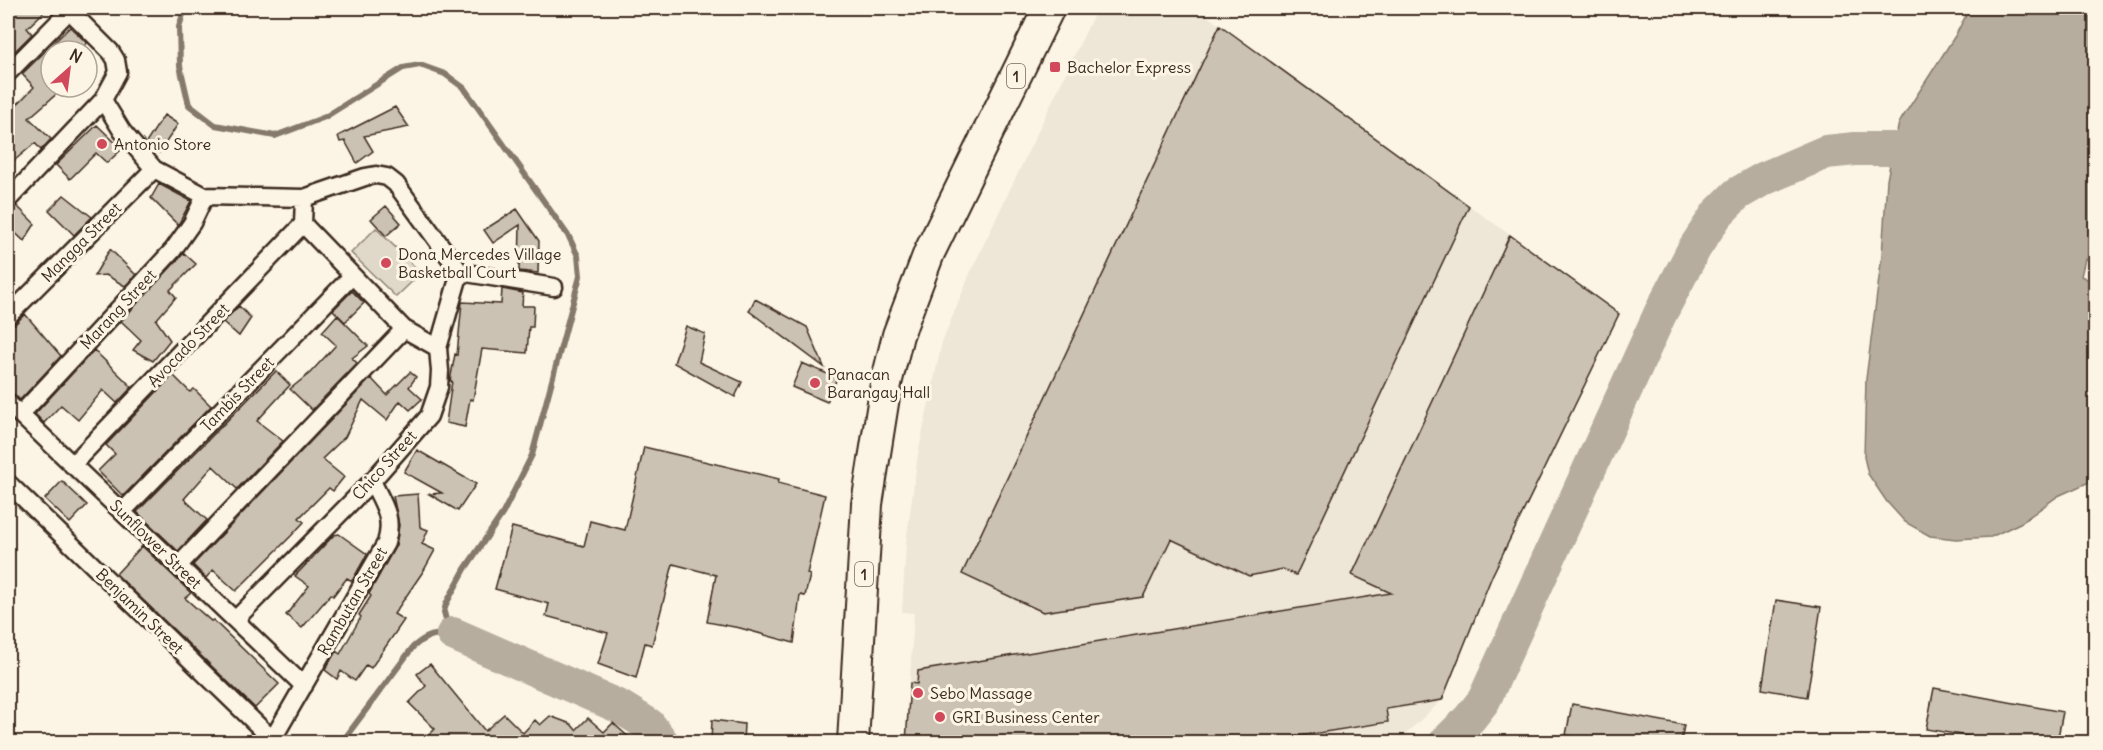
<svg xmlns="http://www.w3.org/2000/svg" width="2103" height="750" font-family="Delius,sans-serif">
  <rect width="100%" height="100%" fill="#fcf5e5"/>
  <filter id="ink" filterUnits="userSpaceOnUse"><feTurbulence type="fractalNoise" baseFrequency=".0167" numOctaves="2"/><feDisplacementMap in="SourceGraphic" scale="12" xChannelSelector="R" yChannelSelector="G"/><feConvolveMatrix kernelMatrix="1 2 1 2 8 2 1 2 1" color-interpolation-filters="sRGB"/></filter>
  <g filter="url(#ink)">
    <path fill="#eee6d6" d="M1097 8H1196L1619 314 1492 576 1442 700 1397 742H906L914 613 902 612 906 542 918 454 942 342 971 271Z"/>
    <path fill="#e0d8c8" stroke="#8e8173" stroke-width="1.5" d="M376 228 421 273 396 297 351 253Z"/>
    <path fill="#b7ad9e" stroke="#85796b" stroke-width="1.5" d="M1970 8H2095V262L2085 259 2081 276 2095 283 2096 479 2058 496 2022 522 1991 537 1956 539 1930 536 1905 522 1887 502 1868 474 1864 457 1866 379 1882 255 1887 180 1893 149 1899 123 1955 36Z"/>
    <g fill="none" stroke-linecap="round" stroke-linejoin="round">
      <path stroke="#85796b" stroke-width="6" d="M185 8 179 27 180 66 189 105 215 125 275 136 325 117 403 68 420 65 445 74 464 88 569 237 578 256 580 276 532 455 503 513 465 569 446 604 444 612 446 620 453 634C434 634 428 634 413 647L342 742"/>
      <path stroke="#b7ad9e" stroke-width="34" d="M453 634 620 707 649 725 662 742
        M1446 742 1470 718 1484 700 1660 314 1694 249 1717 214 1737 194 1763 179 1826 152 1855 149H1893"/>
    </g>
    <path fill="#ccc2b3" stroke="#3b2a1e" stroke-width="1.5" d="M19 8H48L27 28 32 34 11 55 8 52V18Z
      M1220 25 1469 206 1296 575 1283 569 1249 576 1171 539 1143 597 1043 612 962 574Z
      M70 27 87 43 79 51H49L51 53V87H59L61 90 29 118 51 139 41 150 35 143 8 166V114L34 87 22 74Z
      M395 107 409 127 364 136 373 151 357 163 345 141 340 142 338 136Z
      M164 115 178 124 159 153 146 143Z
      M97 125 122 149 107 163 96 153 70 179 56 165Z
      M159 184 191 201 178 225 151 198Z
      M64 195 92 217 74 235 49 210Z
      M17 206 35 224 24 241 8 226V213Z
      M386 206 401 223 386 236 371 219Z
      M517 209 539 241 538 273 519 271 520 225 493 243 484 230Z
      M1510 235 1619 314 1492 576 1442 700 1386 709 1388 722 1262 742H906L910 683 917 684 918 671 1391 593 1352 575Z
      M110 249 136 275 125 286 106 275 94 276Z
      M184 253 196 264 170 290 176 297 156 320 170 340 153 361 133 350 141 340 121 321Z
      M502 289 523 293 522 306H534L533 327H529L527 353 482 349 473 400 470 399 465 427 446 423 452 381H450L455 354 457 355 462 302 501 304Z
      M352 291 364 303 345 322 333 310Z
      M755 299 807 327 824 367 749 311Z
      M239 306 251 318 239 336 223 322Z
      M25 314 61 356 20 400 8 388V326L15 324Z
      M337 315 368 346 352 358 357 363 312 410 290 389 310 373 336 345 322 332Z
      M686 326 705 334 699 362 742 382 735 397 674 363Z
      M94 350 132 387 117 403 103 390 78 420 61 405 44 423 35 414Z
      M802 363 837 378 827 402 792 387Z
      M276 371 290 385 257 421 283 441 237 489 213 466 184 499 207 520 178 551 137 512Z
      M410 372 416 377 409 387 422 399 410 410 400 401 387 420 363 400 345 437 322 459 344 477 333 491 329 488 299 518 304 522 291 536 236 591 213 570 206 578 193 565 371 378 387 395Z
      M173 375 190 392 194 389 211 406 123 496 98 471 115 454 106 445Z
      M644 447 779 479 778 483 825 495 807 574 810 575 805 596 800 595 794 643 740 628 707 622 716 575 673 564 652 645 645 643 636 678 598 664 608 633 546 616 549 604 495 589 512 527 584 546 590 521 625 530Z
      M417 450 476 484 458 511 429 494 442 493 404 472Z
      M62 481 87 505 70 523 45 499Z
      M418 494 420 527 428 530 422 544 435 550 424 570 394 614 404 620 371 668 366 665 355 681 341 671 337 679 325 670 336 651 340 654 361 617 359 615 371 596 369 594 396 545 399 525 393 496Z
      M339 534 367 554 352 581 347 578 333 596 331 594 302 628 286 615 309 586 295 576 334 535Z
      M142 546 191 593 185 598 211 621 213 620 279 684 255 708 116 574Z
      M1776 600 1821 607 1807 697 1762 689Z
      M430 664 485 731 504 714 523 733 535 720 540 725 550 716 571 724 576 730 588 718 604 732 613 723 634 742H422L435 729 409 703 426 686 417 674Z
      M1934 688 2063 712 2057 742H2001L1926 729Z
      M1572 704 1684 725 1681 742H1604L1566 735Z
      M712 720 744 724 743 742H711Z"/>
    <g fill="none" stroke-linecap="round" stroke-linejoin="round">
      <g stroke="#3b2a1e" stroke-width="21">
        <path id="street" d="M8 73 70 10
          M103 100 122 131 154 169 205 196 304 198 365 177 376 175 387 177 396 184 460 272 554 287
          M304 198 303 224 404 329 438 348
          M8 200 103 100 118 72 116 60 111 52 67 8
          M8 316 154 169
          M8 403 304 686
          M20 415 173 250 192 223 205 196
          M72 465 303 224
          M8 483 273 740
          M122 512 352 276
          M178 566 404 329
          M235 620 372 481 429 416 439 387 440 371 438 348 460 272
          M271 742 386 543C394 517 383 504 372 481"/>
      </g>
      <g stroke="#3b2a1e" stroke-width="34">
        <path id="highway" d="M853 742 867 504 886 384 898 335 929 253 1049 8"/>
      </g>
      <use href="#street" stroke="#fcf5e5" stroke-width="16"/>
      <use href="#highway" stroke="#fcf5e5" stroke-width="30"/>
    </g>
  </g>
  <g fill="#d1495b" stroke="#fcf5e5" stroke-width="2">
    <rect x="1049" y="61" width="12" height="12" rx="3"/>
    <circle cx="102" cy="144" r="6"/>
    <circle cx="386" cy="263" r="6"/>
    <circle cx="815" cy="383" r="6"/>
    <circle cx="918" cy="693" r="6"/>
    <circle cx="940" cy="717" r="6"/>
  </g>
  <g text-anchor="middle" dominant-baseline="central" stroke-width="6" stroke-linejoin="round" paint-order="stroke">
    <g fill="#fcf5e5" stroke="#75675a" stroke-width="1.5">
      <rect x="1007" y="64" width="18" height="24" rx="4.5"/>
      <rect x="855" y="562" width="18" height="24" rx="4.5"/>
    </g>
    <g font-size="15" font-weight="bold" fill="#3b2a1e">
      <text x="1016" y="76">1</text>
      <text x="864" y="574">1</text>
    </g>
    <g font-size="16" fill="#3b2a1e" stroke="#fcf5e5" text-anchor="start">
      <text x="1067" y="67">Bachelor Express</text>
      <text x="114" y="144">Antonio Store</text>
      <text x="398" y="254">Dona Mercedes Village<tspan x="398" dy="18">Basketball Court</tspan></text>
      <text x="827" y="374">Panacan<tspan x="827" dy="18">Barangay Hall</tspan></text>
      <text x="930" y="693">Sebo Massage</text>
      <text x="952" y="717">GRI Business Center</text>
    </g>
    <g font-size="16" fill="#3b2a1e" stroke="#fcf5e5">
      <text transform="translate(81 242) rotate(-45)">Mangga Street</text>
      <text transform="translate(118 309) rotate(-47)">Marang Street</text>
      <text transform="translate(188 345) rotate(-46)">Avocado Street</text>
      <text transform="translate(237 394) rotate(-46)">Tambis Street</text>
      <text transform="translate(384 465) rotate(-48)">Chico Street</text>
      <text transform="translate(156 544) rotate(44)">Sunflower Street</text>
      <text transform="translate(352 601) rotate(-60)">Rambutan Street</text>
      <text transform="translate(140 611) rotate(44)">Benjamin Street</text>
    </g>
  </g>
  <rect width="2103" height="750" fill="none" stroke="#fcf5e5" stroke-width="30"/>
  <rect x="15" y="15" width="2073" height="720" fill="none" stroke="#3b2a1e" stroke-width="2" filter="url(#ink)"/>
  <g transform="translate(69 69) rotate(28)"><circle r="28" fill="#fcf5e5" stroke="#afa495" stroke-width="1.5"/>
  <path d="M0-4.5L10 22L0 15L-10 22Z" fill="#d1495b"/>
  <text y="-9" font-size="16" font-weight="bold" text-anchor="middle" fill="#3b2a1e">N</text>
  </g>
</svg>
